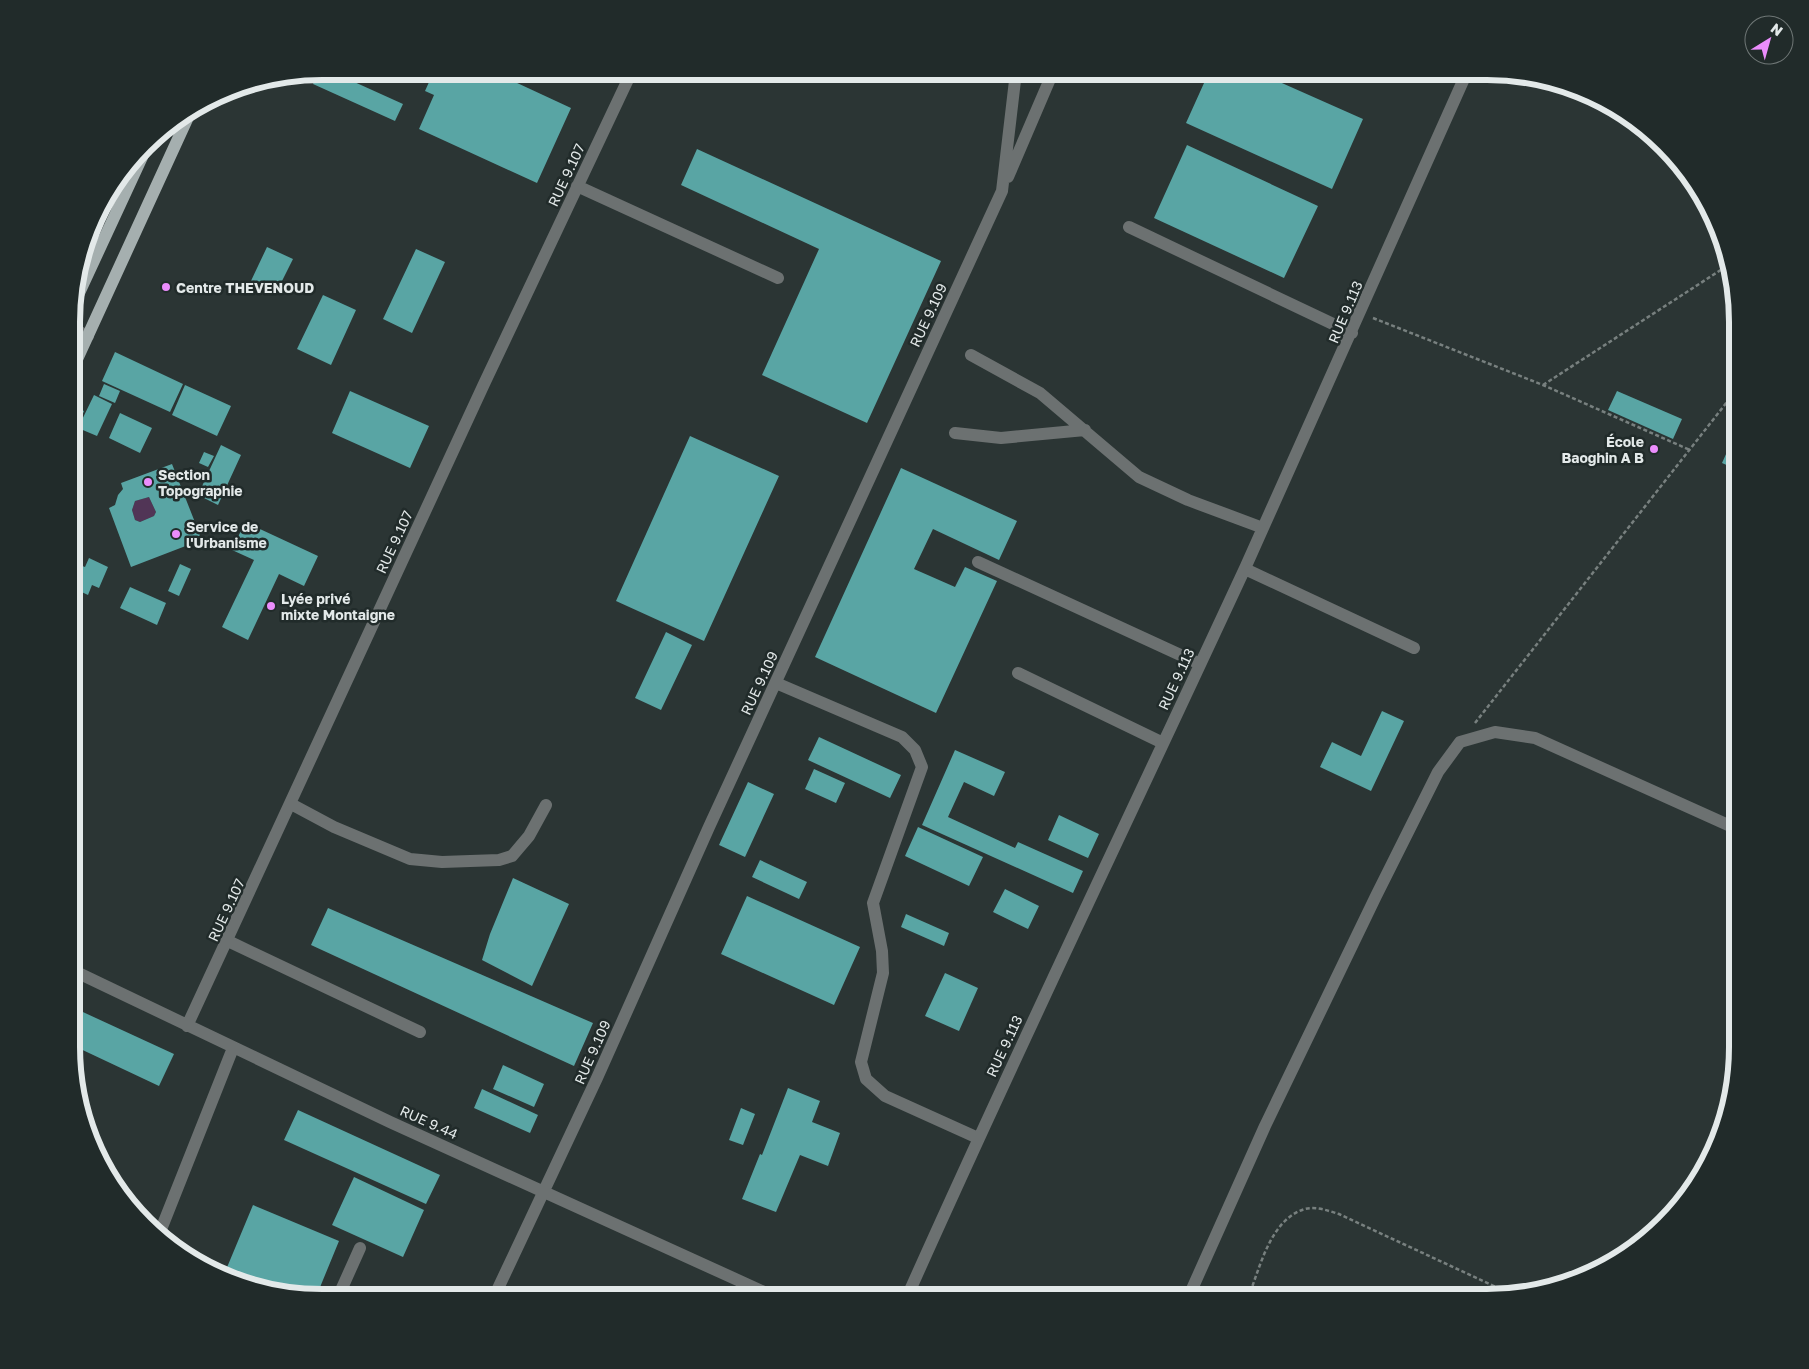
<svg xmlns="http://www.w3.org/2000/svg" width="1809" height="1369" font-family="'Golos Text',sans-serif">
  <rect width="100%" height="100%" fill="#2b3534"/>
  <path fill="#513556" d="M149 497 156 512 154 516 140 522 135 520 132 510 135 501Z"/>
  <path fill="#59a5a4" fill-rule="evenodd" d="M330 71 403 104 395 121 313 84 319 72Z
    M434 71H491L571 108 537 183 419 129 434 95 425 91Z
    M1209 72H1257L1363 119 1332 189 1186 123Z
    M1187 145 1318 206 1284 278 1154 218Z
    M697 149 941 261 867 423 762 375 819 249 681 185Z
    M267 247 293 259 275 295 250 283Z
    M416 249 445 262 412 333 383 319Z
    M323 295 356 310 331 365 297 349Z
    M115 352 183 384 170 412 102 381Z
    M104 384 120 391 115 403 99 396Z
    M185 385 231 406 217 436 172 415Z
    M350 391 429 426 410 468 332 433Z
    M1617 391 1682 419 1673 439 1608 410Z
    M94 395 112 404 97 436 78 428Z
    M78 408 84 411 79 423 73 420Z
    M120 413 152 428 140 453 109 438Z
    M690 436 779 476 704 641 616 601Z
    M1731 443 1738 446V470L1722 463Z
    M221 445 241 455 218 505 198 495Z
    M204 452 214 456 208 467 199 463Z
    M172 464 200 535 196 542 131 567 109 508 115 505 118 495 123 489 121 483ZM149 497 156 512 154 516 140 522 135 520 132 510 135 501Z
    M901 468 1017 521 999 560 933 529 914 569 955 587 965 567 997 581 936 713 815 657Z
    M245 522 318 556 304 586 279 574 248 640 222 627 254 560 232 550Z
    M89 558 108 567 99 588 92 585 88 595 73 588V566L74 563 85 567Z
    M180 564 191 569 179 596 168 591Z
    M130 587 166 603 157 625 120 608Z
    M666 632 692 645 661 710 635 698Z
    M1382 711 1404 721 1371 791 1320 767 1332 742 1361 756Z
    M819 737 901 775 890 798 808 760Z
    M955 750 1005 772 994 796 964 782 948 817 1015 848 1018 842 1083 871 1073 893 922 825Z
    M814 769 845 783 836 803 805 789Z
    M748 782 774 794 745 857 719 845Z
    M1059 815 1099 834 1088 858 1048 840Z
    M918 827 983 857 969 886 905 856Z
    M760 860 807 882 799 899 752 877Z
    M513 878 569 904 532 986 482 960 490 934Z
    M1005 889 1039 906 1028 929 993 912Z
    M747 896 860 947 834 1005 721 954Z
    M328 908 593 1023 574 1066 311 945Z
    M906 914 949 933 944 946 901 927Z
    M945 973 978 988 959 1031 925 1016Z
    M72 1007 174 1054 159 1086 72 1045Z
    M503 1065 544 1084 534 1107 493 1089Z
    M788 1088 820 1101 812 1122 840 1133 828 1166 800 1155 776 1212 742 1199 760 1154 762 1155Z
    M482 1089 538 1115 530 1133 474 1108Z
    M741 1108 755 1114 743 1145 729 1140Z
    M298 1110 440 1175 426 1204 284 1140Z
    M354 1177 424 1210 403 1257 332 1225Z
    M253 1205 339 1241 316 1297H306L223 1277Z"/>
  <g fill="none" stroke-linecap="round" stroke-linejoin="round">
    <path stroke="#78807f" stroke-width="2.5" stroke-dasharray="4 2.5" stroke-linecap="butt" d="M1373 318 1543 385 1690 450
      M1543 385 1730 264
      M1475 723 1738 388
      M1248 1298C1260 1268 1270 1219 1305 1209 1316 1206 1329 1211 1339 1214L1513 1295"/>
    <path stroke="#6c7171" stroke-width="12" d="M1008 177 1053 72
      M577 186 778 278
      M1129 227 1352 333
      M73 329 88 336
      M971 355 1040 393 1139 477 1188 500 1263 528
      M955 433 1001 438 1085 430
      M978 562 1200 664
      M1245 569 1414 648
      M1018 673 1163 743
      M776 683 902 737 915 750 922 767 873 903 882 951 883 973 861 1062 866 1079 885 1096 978 1138
      M291 804 334 827 410 859 442 862 499 860 512 856 529 836 546 805
      M228 941 420 1032
      M72 970 390 1122 775 1297
      M187 1026 484 384 632 71
      M158 1237 233 1048
      M338 1297 360 1248
      M494 1297 597 1078 709 827 1002 191 1016 72
      M907 1297C1016 1052 1133 810 1246 566 1321 402 1394 237 1467 72
      M1188 1298 1265 1126 1376 896 1438 772 1460 742 1495 732 1535 738 1737 829"/>
    <path stroke="#a5afaf" stroke-width="12" d="M73 306 149 142
      M73 368 189 115"/>
  </g>
  <g fill="#eb8dfc" stroke="#212b2a" stroke-width="2">
    <circle cx="166" cy="287" r="5"/>
    <circle cx="1654" cy="449" r="5"/>
    <circle cx="148" cy="482" r="5"/>
    <circle cx="176" cy="534" r="5"/>
    <circle cx="271" cy="606" r="5"/>
  </g>
  <g text-anchor="middle" dominant-baseline="central" stroke-width="5" stroke-linejoin="round" paint-order="stroke">
    <g font-size="14" fill="#e3e9e9" stroke="#212b2a">
      <text transform="translate(566 175) rotate(-65)">RUE 9.107</text>
      <text transform="translate(1345 312) rotate(-67)">RUE 9.113</text>
      <text transform="translate(928 315) rotate(-65)">RUE 9.109</text>
      <text transform="translate(394 542) rotate(-65)">RUE 9.107</text>
      <text transform="translate(1176 679) rotate(-65)">RUE 9.113</text>
      <text transform="translate(759 683) rotate(-65)">RUE 9.109</text>
      <text transform="translate(226 910) rotate(-65)">RUE 9.107</text>
      <text transform="translate(1004 1046) rotate(-65)">RUE 9.113</text>
      <text transform="translate(592 1052) rotate(-66)">RUE 9.109</text>
      <text transform="translate(429 1122) rotate(24)">RUE 9.44</text>
    </g>
    <g font-size="14" font-weight="bold" fill="#e3e9e9" stroke="#212b2a" text-anchor="start">
      <text x="176" y="287">Centre THEVENOUD</text>
      <text x="1644" y="441" text-anchor="end">École<tspan x="1644" dy="16">Baoghin A B</tspan></text>
      <text x="158" y="474">Section<tspan x="158" dy="16">Topographie</tspan></text>
      <text x="186" y="526">Service de<tspan x="186" dy="16">l'Urbanisme</tspan></text>
      <text x="281" y="598">Lyée privé<tspan x="281" dy="16">mixte Montaigne</tspan></text>
    </g>
  </g>
  <path d="M0 0H1809V1369H0ZM322 80H1487A242 242 0 0 1 1729 322V1047A242 242 0 0 1 1487 1289H322A242 242 0 0 1 80 1047V322A242 242 0 0 1 322 80Z" fill="#212b2a" fill-rule="evenodd"/>
  <path fill="none" stroke="#e3e9e9" stroke-width="6" d="M322 80H1487A242 242 0 0 1 1729 322V1047A242 242 0 0 1 1487 1289H322A242 242 0 0 1 80 1047V322A242 242 0 0 1 322 80Z"/>
  <g transform="translate(1769 40) rotate(37)"><circle r="24" fill="#212b2a" stroke="#6f7776"/>
  <path d="M0-4L9 19L0 12L-9 19Z" fill="#eb8dfc"/>
  <text y="-8" font-size="14" font-weight="bold" text-anchor="middle" fill="#e3e9e9">N</text>
  </g>
</svg>
